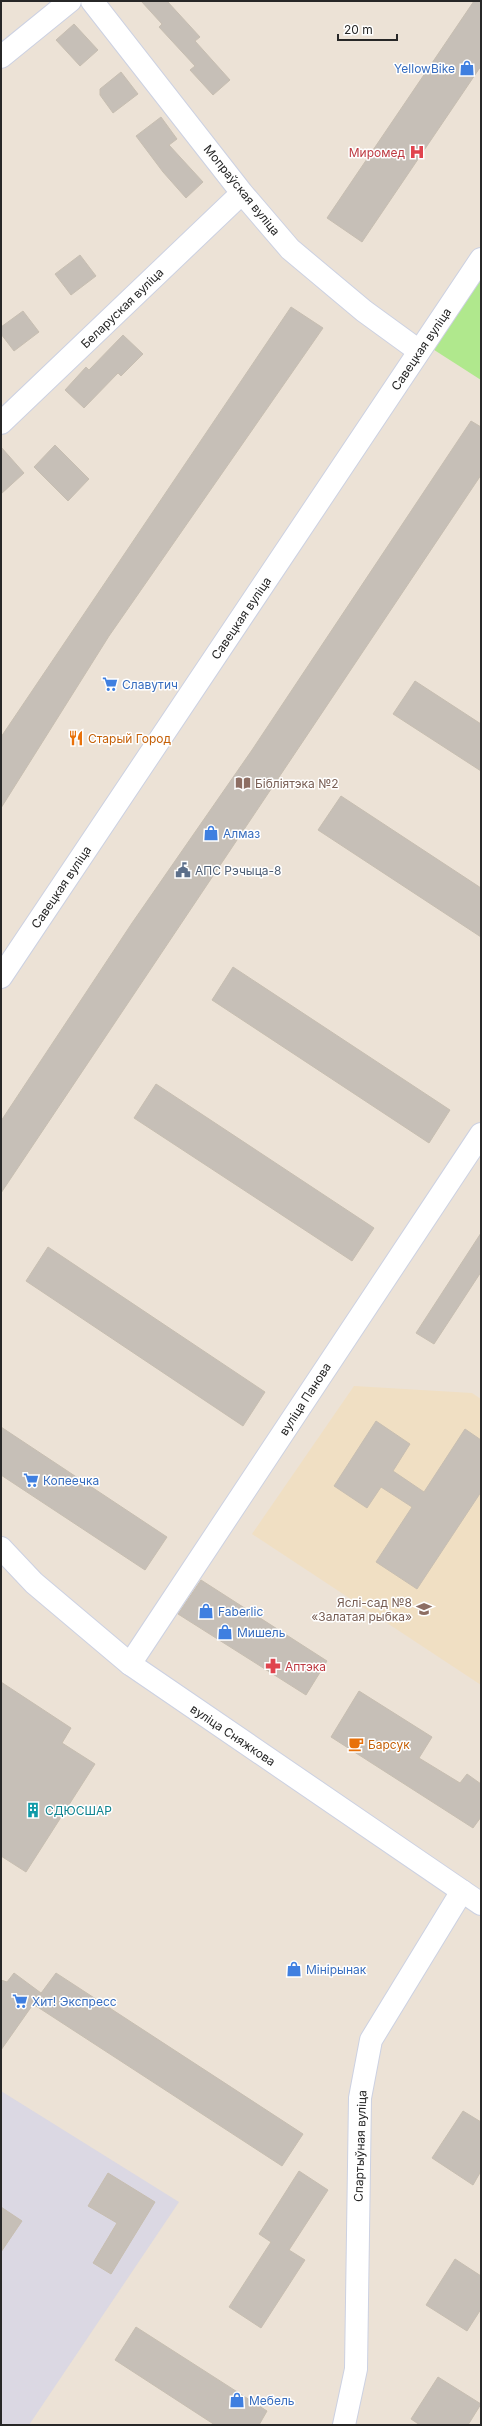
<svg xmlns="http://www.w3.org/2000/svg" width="482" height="2426" font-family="Inter,sans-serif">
  <rect width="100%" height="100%" fill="#ece2d6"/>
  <path fill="#dbd8e3" d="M1 2091 179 2202 29 2425H1Z"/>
  <path fill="#f0dfc3" d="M354 1386 472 1393 481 1399V1685L252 1534Z"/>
  <path fill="#b0e88d" d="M481 265V380L428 346Z"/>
  <path fill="#c6bfb7" stroke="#c7beb1" d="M141 1H167L200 37 195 41 230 80 213 95 190 70 195 66 159 27 162 24Z
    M474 1H481V66L362 242 327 218Z
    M74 24 98 50 80 66 56 40Z
    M121 72 138 94 113 113 100 95V89Z
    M161 117 177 139 169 145 203 182 186 198 163 172 136 136Z
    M80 255 96 276 71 295 55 274Z
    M291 307 323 328 109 636 1 808V737Z
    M23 311 39 332 14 351 1 334V327Z
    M123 335 143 354 121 376 118 373 84 408 65 390 86 367 89 370Z
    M471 421 481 427V475L1 1193V1121L132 923 252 750Z
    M55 445 89 479 68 501 34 467Z
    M1 447 24 473 1 494Z
    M415 681 481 724V771L393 714Z
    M341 796 481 888V937L318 830Z
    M233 967 450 1110 429 1143 212 1000Z
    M156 1084 374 1228 352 1261 134 1118Z
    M481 1233V1272L434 1344 416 1333Z
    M48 1247 265 1392 243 1426 26 1281Z
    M376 1421 410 1444 393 1471 424 1492 465 1429 481 1440V1492L417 1589 376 1562 412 1507 381 1487 367 1508 334 1486Z
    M1 1427 167 1537 145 1570 1 1475Z
    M201 1580 327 1661 306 1695 178 1614Z
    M1 1682 71 1728 62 1743 95 1764 26 1872 1 1856Z
    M359 1691 432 1737 419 1758 460 1783 467 1774 481 1784V1817L473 1828 331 1737Z
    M14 1973 41 1993 1 2050V1980L7 1982Z
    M56 1973 303 2134 282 2166 33 2004Z
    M463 2111 481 2122V2171L473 2185 432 2158Z
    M299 2171 328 2190 289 2250 305 2260 261 2328 229 2307 271 2242 259 2234Z
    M108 2173 155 2202 111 2274 93 2263 117 2223 88 2206Z
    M1 2207 22 2221 1 2252Z
    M455 2259 481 2276V2309L467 2331 426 2305Z
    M136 2327 267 2411 259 2425H215L115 2360Z
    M438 2377 481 2404 468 2425H420L411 2419Z"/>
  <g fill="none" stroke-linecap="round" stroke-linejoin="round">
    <g stroke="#ccd1e2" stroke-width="24">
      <path id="street" d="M92 1 242 193 290 249 364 311 419 351
        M1 57 70 1
        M1 423 242 193
        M130 1664 481 1134
        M344 2425 356 2369 360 2098 371 2040 462 1891"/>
    </g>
    <g stroke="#ccd1e2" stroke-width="24">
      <path id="secondary" d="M1 977 481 259
        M1 1548 34 1583 130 1664 481 1904"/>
    </g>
    <use href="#street" stroke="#fff" stroke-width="22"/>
    <use href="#secondary" stroke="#fff" stroke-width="22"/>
  </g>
  <defs>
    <g id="shop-bare" transform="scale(1.2)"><path d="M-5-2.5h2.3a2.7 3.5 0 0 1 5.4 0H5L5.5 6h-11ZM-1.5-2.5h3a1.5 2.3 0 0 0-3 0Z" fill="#3f7fe0" stroke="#fff" stroke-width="2.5" paint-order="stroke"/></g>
    <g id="hospital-bare" transform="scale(1.2)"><path d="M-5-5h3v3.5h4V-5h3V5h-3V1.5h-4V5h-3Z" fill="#e0444e" stroke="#fff" stroke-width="2.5" paint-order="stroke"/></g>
    <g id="supermarket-bare" transform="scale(1.2)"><path d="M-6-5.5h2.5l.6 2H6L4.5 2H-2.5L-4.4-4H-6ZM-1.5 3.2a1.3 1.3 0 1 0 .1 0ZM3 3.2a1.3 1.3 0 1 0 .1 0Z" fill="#3f7fe0" stroke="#fff" stroke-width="2.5" paint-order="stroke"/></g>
    <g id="restaurant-bare" transform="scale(1.2)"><path d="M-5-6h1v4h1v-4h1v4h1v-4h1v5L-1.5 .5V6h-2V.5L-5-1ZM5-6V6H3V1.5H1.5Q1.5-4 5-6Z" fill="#e8710a" stroke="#fff" stroke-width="2.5" paint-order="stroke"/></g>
    <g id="library-bare" transform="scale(1.2)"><path d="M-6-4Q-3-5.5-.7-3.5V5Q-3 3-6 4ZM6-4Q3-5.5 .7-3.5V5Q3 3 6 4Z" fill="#8d6e63" stroke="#fff" stroke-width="2.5" paint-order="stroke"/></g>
    <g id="civic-bare" transform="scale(1.2)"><path d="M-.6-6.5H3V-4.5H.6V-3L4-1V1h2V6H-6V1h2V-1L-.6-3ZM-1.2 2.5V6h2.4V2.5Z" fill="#5c6f8a" stroke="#fff" stroke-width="2.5" paint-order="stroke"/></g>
    <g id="school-bare" transform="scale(1.2)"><path d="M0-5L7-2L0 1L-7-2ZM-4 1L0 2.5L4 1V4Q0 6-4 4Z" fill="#8d6e63" stroke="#fff" stroke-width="2.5" paint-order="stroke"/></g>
    <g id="pharmacy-bare" transform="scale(1.2)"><path d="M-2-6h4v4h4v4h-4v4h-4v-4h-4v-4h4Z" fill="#e0444e" stroke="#fff" stroke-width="2.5" paint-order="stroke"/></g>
    <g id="cafe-bare" transform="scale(1.2)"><path d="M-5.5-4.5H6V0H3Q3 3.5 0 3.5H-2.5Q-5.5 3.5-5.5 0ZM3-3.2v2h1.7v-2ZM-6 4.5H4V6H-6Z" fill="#e8710a" stroke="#fff" stroke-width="2.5" paint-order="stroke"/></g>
    <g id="building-bare" transform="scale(1.2)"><path d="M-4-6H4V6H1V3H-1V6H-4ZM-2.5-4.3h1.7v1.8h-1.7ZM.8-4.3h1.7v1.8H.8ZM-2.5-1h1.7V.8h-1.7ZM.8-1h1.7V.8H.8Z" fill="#0f9aa8" stroke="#fff" stroke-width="2.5" paint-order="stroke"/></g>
  </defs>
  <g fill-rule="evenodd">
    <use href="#shop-bare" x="467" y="68"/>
    <use href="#hospital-bare" x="417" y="152"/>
    <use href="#supermarket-bare" x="110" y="684"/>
    <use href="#restaurant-bare" x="76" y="738"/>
    <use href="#library-bare" x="243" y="783"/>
    <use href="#shop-bare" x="211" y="833"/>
    <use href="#civic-bare" x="183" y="870"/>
    <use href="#supermarket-bare" x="31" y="1480"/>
    <use href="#school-bare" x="424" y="1609"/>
    <use href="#shop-bare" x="206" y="1611"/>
    <use href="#shop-bare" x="225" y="1632"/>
    <use href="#pharmacy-bare" x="273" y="1666"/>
    <use href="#cafe-bare" x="356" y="1744"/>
    <use href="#building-bare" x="33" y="1810"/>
    <use href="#shop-bare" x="294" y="1969"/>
    <use href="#supermarket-bare" x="20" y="2001"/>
    <use href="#shop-bare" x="237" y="2400"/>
  </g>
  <g text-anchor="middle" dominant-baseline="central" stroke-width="3" stroke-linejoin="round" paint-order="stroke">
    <g font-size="12" fill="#366cbe" stroke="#fff" text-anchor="start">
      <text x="455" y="68" text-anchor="end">YellowBike</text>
      <text x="122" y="684">Славутич</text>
      <text x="223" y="833">Алмаз</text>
      <text x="43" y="1480">Копеечка</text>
      <text x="218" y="1611">Faberlic</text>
      <text x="237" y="1632">Мишель</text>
      <text x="306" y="1969">Мінірынак</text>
      <text x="32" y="2001">Хит! Экспресс</text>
      <text x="249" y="2400">Мебель</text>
    </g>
    <g font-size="12" fill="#be3a42" stroke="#fff" text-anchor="end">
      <text x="405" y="152">Миромед</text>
      <text x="285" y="1666" text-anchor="start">Аптэка</text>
    </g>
    <g font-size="12" fill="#272727" stroke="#fff">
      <text transform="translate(242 190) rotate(51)">Мопраўская вуліца</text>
      <text transform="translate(122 308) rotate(-44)">Беларуская вуліца</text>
      <text transform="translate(421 349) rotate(-56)">Савецкая вуліца</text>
      <text transform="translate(241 618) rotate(-56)">Савецкая вуліца</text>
      <text transform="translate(61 887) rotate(-56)">Савецкая вуліца</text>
      <text transform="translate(305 1399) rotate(-57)">вуліца Панова</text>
      <text transform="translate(233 1735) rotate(34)">вуліца Сняжкова</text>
      <text transform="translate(360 2146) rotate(-88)">Спартыўная вуліца</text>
    </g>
    <g font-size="12" fill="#c56008" stroke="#fff" text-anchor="start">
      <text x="88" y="738">Старый Город</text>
      <text x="368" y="1744">Барсук</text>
    </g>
    <g font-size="12" fill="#785e54" stroke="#fff" text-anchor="start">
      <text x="255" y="783">Бібліятэка №2</text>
      <text x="412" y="1602" text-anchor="end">Яслі-сад №8<tspan x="412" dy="14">«Залатая рыбка»</tspan></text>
    </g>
    <g font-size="12" fill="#4e5e75" stroke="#fff" text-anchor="start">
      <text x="195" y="870">АПС Рэчыца-8</text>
    </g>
    <g font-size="12" fill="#0d838f" stroke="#fff" text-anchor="start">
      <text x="45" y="1810">СДЮСШАР</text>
    </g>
  </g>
  <rect width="482" height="2426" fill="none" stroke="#272727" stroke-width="4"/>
  <path d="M338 34v6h59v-6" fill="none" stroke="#272727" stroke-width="2"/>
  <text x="344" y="34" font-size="12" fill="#272727" stroke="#ffffff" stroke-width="3" paint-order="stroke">20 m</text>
</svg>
